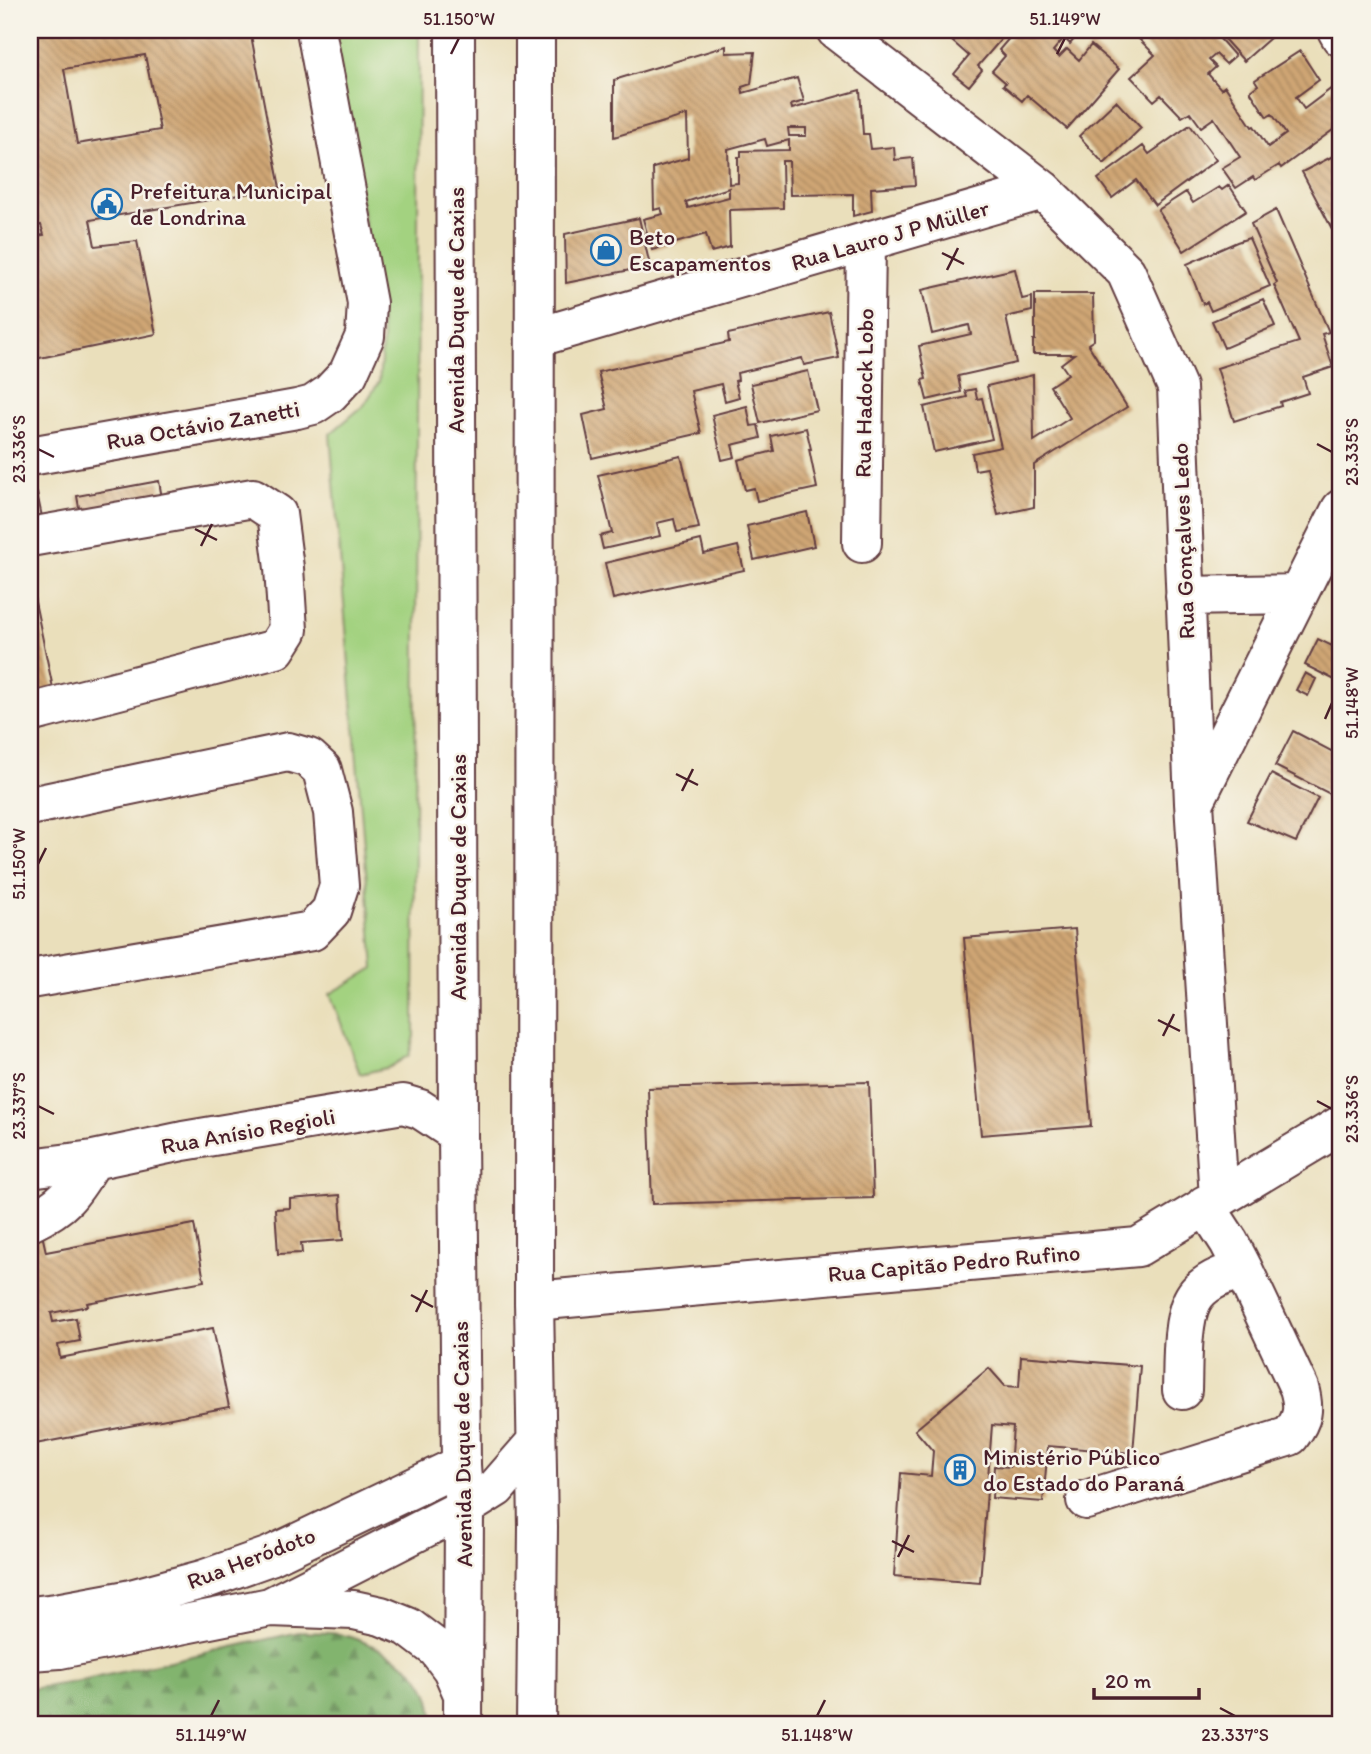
<svg xmlns="http://www.w3.org/2000/svg" width="1371" height="1754" font-family="Itim,sans-serif">
  <defs>
    <pattern id="forest-firs" width="22" height="20" patternUnits="userSpaceOnUse" patternTransform="scale(1.75)"><rect width="22" height="20" fill="#82b46e"/><path d="M5 1l3.5 6h-7zM16 11l3.5 6h-7z" fill="#6c925b"/></pattern>
    <pattern id="building-back-hatch" width="6" height="6" patternUnits="userSpaceOnUse" patternTransform="scale(1.75)"><rect width="6" height="6" fill="#cfa674"/><path d="M-1 5l2 2M0 0l6 6M5-1l2 2" fill="none" stroke="#aa875f"/></pattern>
  </defs>
  <rect width="100%" height="100%" fill="#f7f3e8"/>
  <filter id="ink" filterUnits="userSpaceOnUse"><feTurbulence type="fractalNoise" baseFrequency=".0143" numOctaves="2"/><feDisplacementMap in="SourceGraphic" scale="14" xChannelSelector="R" yChannelSelector="G"/><feConvolveMatrix kernelMatrix="1 2 1 2 8 2 1 2 1" color-interpolation-filters="sRGB"/></filter>
  <filter id="wash" filterUnits="userSpaceOnUse"><feTurbulence type="fractalNoise" baseFrequency=".00686" numOctaves="4" result="noise"/><feDisplacementMap in="SourceGraphic" scale="28" xChannelSelector="R" yChannelSelector="G"/><feGaussianBlur stdDeviation="1.57" result="paint"/><feColorMatrix in="noise" values="0 0 0 0 0 0 0 0 0 0 0 0 0 0 0 0 0 1.4 0 .05"/><feComposite in="paint" operator="in"/></filter>
  <g filter="url(#wash)">
    <rect width="100%" height="100%" fill="#eadfbb"/>
    <path fill="#a3d280" stroke="#767856" stroke-width="2" d="M334 30H419L414 1036 409 1055 390 1067 360 1074 330 994 374 968 330 434 364 405 379 382 383 337Z"/>
    <path fill="url(#forest-firs)" stroke="#666a4c" stroke-width="2" d="M299 1632C312 1633 326 1632 338 1634 363 1639 409 1660 422 1682 430 1694 433 1710 434 1724H30V1689L81 1681Z"/>
    <g id="blocks">
      <path fill="url(#building-back-hatch)" fill-rule="evenodd" d="M30 30H250L280 188 90 220 95 246 137 241 156 334 30 360V237L44 235 41 225 30 227ZM145 55 160 130 77 144 64 69Z
        M945 30H1009L978 66 982 70 969 86 954 74 969 56 943 33Z
        M1016 30H1052L1057 34 1060 30H1082L1070 44 1064 38 1053 51 1059 57 1067 49 1079 60 1091 45 1119 69 1067 129 1027 95 1022 101 1003 85 1006 83 992 71 1005 56 999 50Z
        M1147 30H1158L1167 39 1176 30H1209L1207 31 1210 34 1213 31 1235 56 1226 64 1216 54 1209 60 1216 67 1208 74 1221 89 1225 86 1252 127 1254 126 1268 147 1286 134 1272 114 1267 117 1250 91 1258 85 1255 80 1300 51 1319 80 1296 97 1304 109 1332 88 1341 101V124L1281 168 1279 165 1255 180 1253 177 1236 188 1222 168 1240 157 1214 118 1201 127 1190 112 1182 117 1161 95 1154 101 1131 77 1155 55 1138 38Z
        M1216 30H1279L1244 61Z
        M726 46V53L755 52 751 84 742 87 743 93 797 78 804 101 791 105 792 109 860 90 863 134H869L871 149 894 147 895 160 913 158 915 185 871 188 872 211 853 216V194L790 195 789 161H782L783 208 729 210 730 247 711 252 706 234 652 250 643 219 663 214 661 208 654 210 653 168 688 158 687 115 614 137V80ZM788 128H806V136H789ZM765 139 767 146 789 140V150L741 151V157H738V183L729 184 728 149ZM729 188V197L688 208 686 202Z
        M1116 101 1141 128 1104 164 1079 136Z
        M1190 125 1216 160 1155 205 1136 180 1112 198 1098 179 1143 146 1149 154Z
        M1341 152V246L1302 172Z
        M1229 185 1246 211 1184 251 1158 210 1186 192 1193 203 1219 187 1222 190Z
        M1276 210 1329 332 1322 334 1333 367 1303 377 1308 393 1280 402 1281 406 1234 421 1217 368 1299 342 1274 285 1277 283 1251 224Z
        M639 218 650 266 566 283 565 234Z
        M1249 238 1270 286 1211 311 1207 302 1203 304 1187 264 1237 242Z
        M1015 269 1022 299 1032 297V311L1006 317 1016 363 958 376 961 392 927 400 922 380 926 379 919 346 971 334 969 325 932 334 922 290Z
        M1035 294H1093L1094 340 1088 344 1127 407 1034 465V507L998 515 987 468 975 470 972 453 1001 447 987 386 1033 375 1034 441 1070 418 1050 386 1068 374 1061 364 1074 354H1033V340H1035Z
        M1263 299 1275 326 1224 348 1212 321Z
        M829 312 839 358 804 365 802 358 737 373 738 380 735 381 739 397 725 401 721 384 691 391 701 433 592 458 583 415 607 409 598 372 729 342 728 334Z
        M808 371 817 410 760 423 751 384Z
        M975 389 977 399 982 398 992 439 934 452 924 407 967 397 965 391Z
        M747 406 751 426 758 425 761 438 732 445 735 457 722 460 712 415Z
        M806 428 811 449H809L817 488 757 501 754 488 745 490 738 460 774 451 771 436Z
        M681 456 699 528 677 532 674 519 657 523 660 536 603 549 600 536 612 533 598 475Z
        M159 481 163 504 81 519 77 496Z
        M37 493 42 517 30 519V494Z
        M807 512 814 546 754 560 747 526Z
        M701 540 704 554 738 546 744 570 613 599 605 563Z
        M30 578 54 693 30 698Z
        M1341 628V677L1339 682 1305 665 1318 639 1332 646Z
        M1305 673 1316 679 1308 696 1296 690Z
        M1293 731 1341 756V772L1330 794 1275 766Z
        M1271 774 1318 798 1296 842 1247 821Z
        M1075 929 1091 1126 981 1135 964 938Z
        M869 1082 873 1198 652 1204 648 1088Z
        M340 1195 343 1240 301 1243 302 1253 278 1254 275 1209 290 1208V1199Z
        M194 1224 204 1281 87 1303 88 1306 51 1313 53 1322 76 1318 80 1341 58 1345 60 1358 213 1328 229 1407 30 1445V1237L42 1234 46 1252Z
        M1021 1356 1140 1366 1133 1453 1048 1446 1043 1502 992 1498 994 1466 1010 1467 1013 1427 992 1425 980 1583 894 1576 901 1473 931 1476 933 1451 915 1430 989 1368 1005 1386 1019 1387Z"/>
    </g>
  </g>
  <g filter="url(#ink)">
    <use href="#blocks" fill-opacity="0" stroke="#623c41" stroke-width="2"/>
    <g fill="none" stroke-linecap="round" stroke-linejoin="round">
      <g stroke="#623c41" stroke-width="42">
        <path id="minor" d="M836 30 1043 190 1126 272 1177 387 1194 803 1219 1198
          M1337 30 1341 37
          M535 338 1043 190
          M30 456 297 409 313 405 329 394 348 374 365 336 367 303 316 30
          M30 537 253 498 277 514 284 568 288 630 276 649 30 713
          M862 543 866 242
          M1185 596 1298 594
          M1195 801 1341 509
          M30 806 288 752 309 758 322 770 333 812 339 886 331 911 312 931 30 979
          M30 1168 93 1160 183 1141 403 1104 420 1109 458 1134
          M30 1222C66 1205 73 1192 93 1160
          M534 1301 1138 1247 1341 1125
          M1182 1390C1183 1365 1181 1323 1192 1301 1201 1282 1225 1274 1243 1269
          M1086 1500 1290 1436C1303 1419 1305 1409 1299 1388L1243 1269 1229 1242 1205 1205"/>
      </g>
      <g stroke="#623c41" stroke-width="42">
        <path id="major" d="M455 30 458 1134 461 1465 464 1508 463 1724
          M535 30 534 1301 538 1527 536 1724
          M272 1606 464 1508 496 1488 536 1442
          M30 1616 56 1613 127 1600 205 1579 270 1556 461 1465
          M30 1651 60 1649 270 1607 354 1610 381 1616 408 1627 437 1649 452 1669 463 1694"/>
      </g>
      <use href="#minor" stroke="#fff" stroke-width="38"/>
      <use href="#major" stroke="#fff" stroke-width="38"/>
    </g>
  </g>
  <path fill="none" stroke="#4a1f2b" stroke-width="2.5" d="M451 54 459 38M1057 54 1065 38M942 253 964 264M947 270 958 248M1317 444 1332 452M38 449 54 457M195 529 217 540M201 546 212 524M1325 719 1332 703M676 774 698 785M682 791 693 769M38 864 46 848M1158 1020 1180 1031M1163 1036 1174 1014M1317 1101 1332 1109M38 1106 54 1114M411 1295 433 1307M416 1312 427 1290M892 1541 914 1552M898 1557 909 1535M1220 1708 1235 1716M211 1716 219 1700M817 1716 825 1700"/>
  <defs>
    <g id="civic-ring" transform="scale(1.575)"><circle r="9.5" fill="#f7f3e8" stroke="#1f6fb2" stroke-width="1.5"/><path d="M-.6-6.5H3V-4.5H.6V-3L4-1V1h2V6H-6V1h2V-1L-.6-3ZM-1.2 2.5V6h2.4V2.5Z" fill="#1f6fb2"/></g>
    <g id="shop-ring" transform="scale(1.575)"><circle r="9.5" fill="#f7f3e8" stroke="#1f6fb2" stroke-width="1.5"/><path d="M-5-2.5h2.3a2.7 3.5 0 0 1 5.4 0H5L5.5 6h-11ZM-1.5-2.5h3a1.5 2.3 0 0 0-3 0Z" fill="#1f6fb2"/></g>
    <g id="building-ring" transform="scale(1.575)"><circle r="9.5" fill="#f7f3e8" stroke="#1f6fb2" stroke-width="1.5"/><path d="M-4-6H4V6H1V3H-1V6H-4ZM-2.5-4.3h1.7v1.8h-1.7ZM.8-4.3h1.7v1.8H.8ZM-2.5-1h1.7V.8h-1.7ZM.8-1h1.7V.8H.8Z" fill="#1f6fb2"/></g>
  </defs>
  <g fill-rule="evenodd">
    <use href="#civic-ring" x="107" y="204"/>
    <use href="#shop-ring" x="606" y="250"/>
    <use href="#building-ring" x="960" y="1470"/>
  </g>
  <g text-anchor="middle" dominant-baseline="central" stroke-width="5" stroke-linejoin="round" paint-order="stroke">
    <g font-size="23" fill="#4a1f2b" stroke="#f7f3e8" text-anchor="start">
      <text x="130" y="191">Prefeitura Municipal<tspan x="130" dy="26">de Londrina</tspan></text>
      <text x="629" y="237">Beto<tspan x="629" dy="26">Escapamentos</tspan></text>
      <text x="983" y="1457">Ministério Público<tspan x="983" dy="26">do Estado do Paraná</tspan></text>
    </g>
    <g font-size="23" fill="#4a1f2b" stroke="#f7f3e8">
      <text transform="translate(890 235) rotate(-16)">Rua Lauro J P Müller</text>
      <text transform="translate(456 310) rotate(-90)">Avenida Duque de Caxias</text>
      <text transform="translate(864 393) rotate(-89)">Rua Hadock Lobo</text>
      <text transform="translate(203 425) rotate(-10)">Rua Octávio Zanetti</text>
      <text transform="translate(1183 541) rotate(-92)">Rua Gonçalves Ledo</text>
      <text transform="translate(458 877) rotate(-90)">Avenida Duque de Caxias</text>
      <text transform="translate(248 1131) rotate(-10)">Rua Anísio Regioli</text>
      <text transform="translate(954 1263) rotate(-5)">Rua Capitão Pedro Rufino</text>
      <text transform="translate(462 1444) rotate(-91)">Avenida Duque de Caxias</text>
      <text transform="translate(251 1558) rotate(-21)">Rua Heródoto</text>
    </g>
  </g>
  <rect width="1371" height="1754" fill="none" stroke="#f7f3e8" stroke-width="77"/>
  <path d="M1094 1688v10h105v-10" fill="none" stroke="#4a1f2b" stroke-width="3.5"/>
  <text x="1105" y="1688" font-size="21" fill="#4a1f2b" stroke="#f7f3e8" stroke-width="5" paint-order="stroke">20 m</text>
  <rect x="38" y="38" width="1294" height="1678" fill="none" stroke="#4a1f2b" stroke-width="2.5"/>
  <g font-size="18" text-anchor="middle" fill="#4a1f2b">
    <text x="459" y="25">51.150°W</text>
    <text x="1065" y="25">51.149°W</text>
    <text transform="translate(19 449) rotate(-90)" y="6">23.336°S</text>
    <text transform="translate(1352 452) rotate(-90)" y="6">23.335°S</text>
    <text transform="translate(1352 703) rotate(-90)" y="6">51.148°W</text>
    <text transform="translate(19 864) rotate(-90)" y="6">51.150°W</text>
    <text transform="translate(19 1106) rotate(-90)" y="6">23.337°S</text>
    <text transform="translate(1352 1109) rotate(-90)" y="6">23.336°S</text>
    <text x="211" y="1741">51.149°W</text>
    <text x="817" y="1741">51.148°W</text>
    <text x="1235" y="1741">23.337°S</text>
  </g>
</svg>
